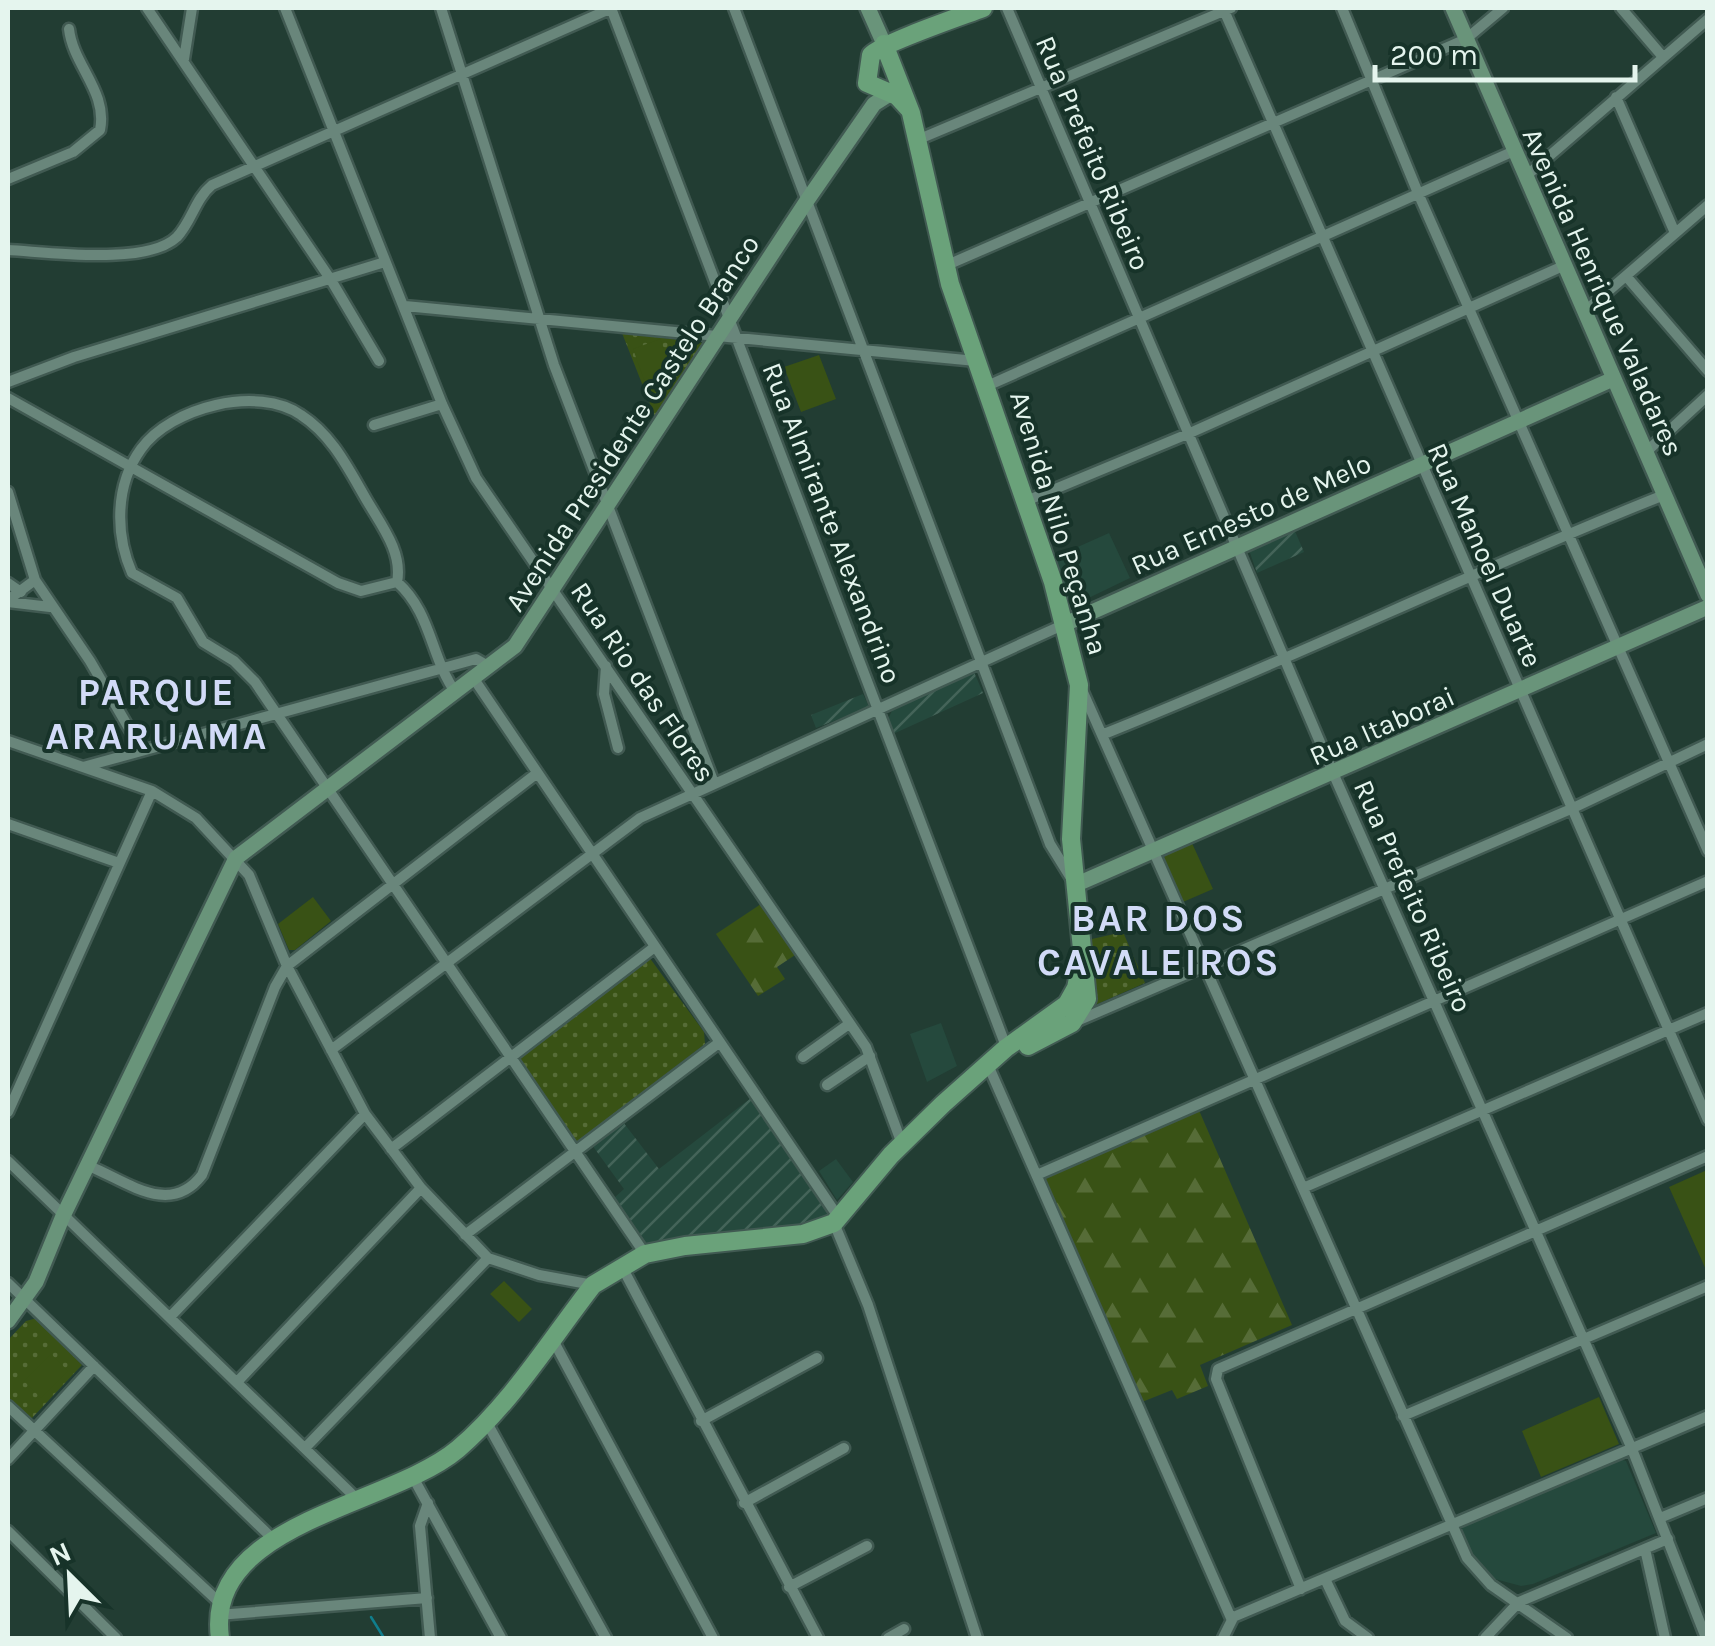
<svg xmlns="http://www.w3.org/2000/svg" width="1715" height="1646" font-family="Karla,sans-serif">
  <defs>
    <pattern id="industrial-furrows" width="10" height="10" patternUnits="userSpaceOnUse" patternTransform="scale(2.5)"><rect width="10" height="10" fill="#25493d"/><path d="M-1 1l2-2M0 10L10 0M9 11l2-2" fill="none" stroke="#446459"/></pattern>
    <pattern id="green-dots" width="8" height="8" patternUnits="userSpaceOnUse" patternTransform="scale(2.5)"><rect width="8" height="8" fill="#395215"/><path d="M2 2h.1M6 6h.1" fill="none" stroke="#566c37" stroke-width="1.8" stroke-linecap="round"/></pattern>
    <pattern id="forest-firs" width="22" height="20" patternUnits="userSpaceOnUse" patternTransform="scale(2.5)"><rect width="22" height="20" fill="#395215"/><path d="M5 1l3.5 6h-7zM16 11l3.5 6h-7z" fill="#566c37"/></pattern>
  </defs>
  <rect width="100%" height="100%" fill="#223d33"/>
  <path fill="#25493d" d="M1109 533 1130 578 1072 606 1053 558Z
    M941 1023 957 1066 927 1082 910 1034Z
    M836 1159 853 1182 837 1200 819 1171Z
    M1620 1459 1626 1461 1656 1533 1533 1584 1521 1586 1491 1578 1479 1567 1460 1532 1464 1525Z"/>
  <path fill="url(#industrial-furrows)" d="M1294 529 1304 552 1257 573 1249 550Z
    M974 672 983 693 893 734 888 719 893 709Z
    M863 694 869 707 816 728 811 715Z
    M751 1098 828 1214 812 1225 644 1244 613 1199 624 1189 592 1145 623 1122 659 1169Z"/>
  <path fill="url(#green-dots)" d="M622 333 704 343 656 419Z
    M1123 932 1145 983 1086 1009 1083 941Z
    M649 957 704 1032 705 1044 576 1143 516 1057Z
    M37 1318 82 1365 32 1418H26L8 1401V1340L26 1321Z"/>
  <path fill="url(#forest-firs)" d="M761 904 795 955 777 967 785 979 758 996 716 934Z
    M1198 1108 1292 1325 1200 1365 1208 1386 1177 1399 1172 1390 1142 1402 1043 1175Z"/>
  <path fill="#395215" d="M660 339 674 378 647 388 633 349Z
    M819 355 836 399 801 412 784 367Z
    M1191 841 1213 889 1183 902 1164 858 1166 853Z
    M313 897 331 921 295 950H289L278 924Z
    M1707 1170V1272L1669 1187Z
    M504 1281 532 1309 519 1322 490 1294Z
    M51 1354 68 1371 41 1398 24 1381Z
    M1599 1397 1619 1444 1541 1477 1522 1431Z"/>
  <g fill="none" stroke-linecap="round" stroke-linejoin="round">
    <path stroke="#107e8d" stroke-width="2.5" d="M371 1617 384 1638"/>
    <g stroke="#415a52" stroke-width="15">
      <path id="street" d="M147 8 331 280 379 361
        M285 8 442 404 476 478 866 1047 902 1144
        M441 8 554 365 714 783
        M611 8 1007 1049
        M734 8 1050 844 1071 878
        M1007 8 1334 775 1632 1449 1706 1638
        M1223 8 1708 1120
        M1342 8 1418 193 1708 851
        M1621 8 1663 57
        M184 59 192 8
        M1616 97 1675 233
        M917 140 1231 8
        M1525 177 1708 19
        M8 179 73 152 100 130C108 92 73 65 69 29
        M8 250C48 252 147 266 177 237 192 221 195 199 212 185L612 8
        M945 266 1466 39 1503 8
        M1626 276 1708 371
        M405 306 976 361
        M1584 312 1708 205
        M8 382 74 357 385 262
        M987 386 1514 151
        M8 398 338 583 361 591 397 582C432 613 430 657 456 693
        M374 425 442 404
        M1645 453 1708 395
        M8 492 35 580 90 661 141 749
        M1026 501 1190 433 1563 266
        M397 582C403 552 381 525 366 499 348 468 332 435 301 415 258 385 171 407 141 449 115 485 115 534 132 573L177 598 203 642 234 661 255 682 645 1254
        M8 583 21 592
        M8 600 35 580
        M8 602 50 607
        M606 666 604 694 618 748
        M474 679 839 1218
        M1082 690 1467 1558 1491 1585 1567 1638
        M1104 734C1293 659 1475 570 1664 495
        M8 741 152 791 196 818 249 875 287 966 365 1114 421 1188 488 1258 539 1275 593 1285
        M83 767 476 659 490 667
        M8 824 119 863
        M1077 1021 1571 809 1708 744
        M331 1050 640 818 1065 624
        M803 1057 849 1024
        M988 1065 1231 1618 1708 1416
        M827 1085 870 1056
        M8 1112 152 791
        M391 1149 652 949
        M8 1161 358 1500
        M89 1166C128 1182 170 1217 202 1175L275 987 287 966 536 774
        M1039 1174 1708 881
        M1303 1188 1708 1013
        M834 1223 868 1305 977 1638
        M465 1235 720 1042
        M621 1265 818 1638
        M8 1283 273 1539
        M170 1317 365 1114
        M553 1340 713 1638
        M239 1380 421 1188
        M8 1406 220 1603
        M1403 1416 1708 1286
        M486 1421 606 1638
        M701 1421 817 1358
        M307 1446 488 1258
        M8 1459 94 1366
        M414 1479 501 1638
        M428 1503 420 1526 430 1638
        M744 1503 844 1448
        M1660 1518 1708 1498
        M8 1531 116 1638
        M1645 1549 1665 1638
        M1325 1579 1345 1621 1368 1638
        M789 1587 867 1546
        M1301 1589 1216 1379 1218 1369 1708 1156
        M218 1615 427 1598
        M888 1638 904 1629
        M1223 1638 1233 1618
        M1485 1638 1519 1602 1668 1539"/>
    </g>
    <g stroke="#415a52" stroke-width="20">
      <path id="secondary" d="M868 8 884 44
        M1453 8 1708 595
        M1065 624 1613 379
        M1075 885 1708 607
        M8 1321 36 1282 63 1216 236 858 515 646 808 199 874 104 896 90"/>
    </g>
    <g stroke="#415a52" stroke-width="22">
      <path id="primary" d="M884 44 911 113 950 284 1053 582 1079 685 1071 839 1087 999 1072 1023 1028 1046
        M908 108 897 96 867 83 871 55C882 43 962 16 983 8
        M220 1638C204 1522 389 1507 458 1449 511 1404 551 1339 593 1285L645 1254 685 1246 803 1234 834 1223 891 1155 943 1104 1006 1048 1067 1004 1076 988 1082 960"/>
    </g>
    <use href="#street" stroke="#69867b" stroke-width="10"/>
    <use href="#secondary" stroke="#69947a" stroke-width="15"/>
    <use href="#primary" stroke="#6aa27a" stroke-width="18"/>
  </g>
  <g text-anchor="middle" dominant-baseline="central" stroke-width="8" stroke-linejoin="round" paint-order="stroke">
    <g font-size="28" fill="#e5f5ee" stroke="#173329">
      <text transform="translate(1093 153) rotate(67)">Rua Prefeito Ribeiro</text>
      <text transform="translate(1603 292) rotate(66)">Avenida Henrique Valadares</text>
      <text transform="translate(632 423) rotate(-57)">Avenida Presidente Castelo Branco</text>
      <text transform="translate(1251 514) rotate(-24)">Rua Ernesto de Melo</text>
      <text transform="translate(832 523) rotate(69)">Rua Almirante Alexandrino</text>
      <text transform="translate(1059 523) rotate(73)">Avenida Nilo Peçanha</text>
      <text transform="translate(1485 555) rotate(66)">Rua Manoel Duarte</text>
      <text transform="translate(643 682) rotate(56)">Rua Rio das Flores</text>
      <text transform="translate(1382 726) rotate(-24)">Rua Itaborai</text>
      <text transform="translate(1413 896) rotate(66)">Rua Prefeito Ribeiro</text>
    </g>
    <g font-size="38" font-weight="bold" letter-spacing="2.5" fill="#d2dbf7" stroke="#173329">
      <text x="157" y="692">PARQUE<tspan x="157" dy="44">ARARUAMA</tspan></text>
      <text x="1159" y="918">BAR DOS<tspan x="1159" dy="44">CAVALEIROS</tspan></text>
    </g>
  </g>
  <rect width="1715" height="1646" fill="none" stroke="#e5f5ee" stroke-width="20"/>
  <g transform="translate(70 1576) rotate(336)" stroke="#173329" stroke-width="8" paint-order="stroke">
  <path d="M0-8L18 38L0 25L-18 38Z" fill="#e5f5ee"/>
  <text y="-15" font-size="28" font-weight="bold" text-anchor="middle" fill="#e5f5ee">N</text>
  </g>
  <path d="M1375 65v15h260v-15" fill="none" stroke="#e5f5ee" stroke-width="5"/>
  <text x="1390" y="65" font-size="30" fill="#e5f5ee" stroke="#173329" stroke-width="8" paint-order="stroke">200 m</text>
</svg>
